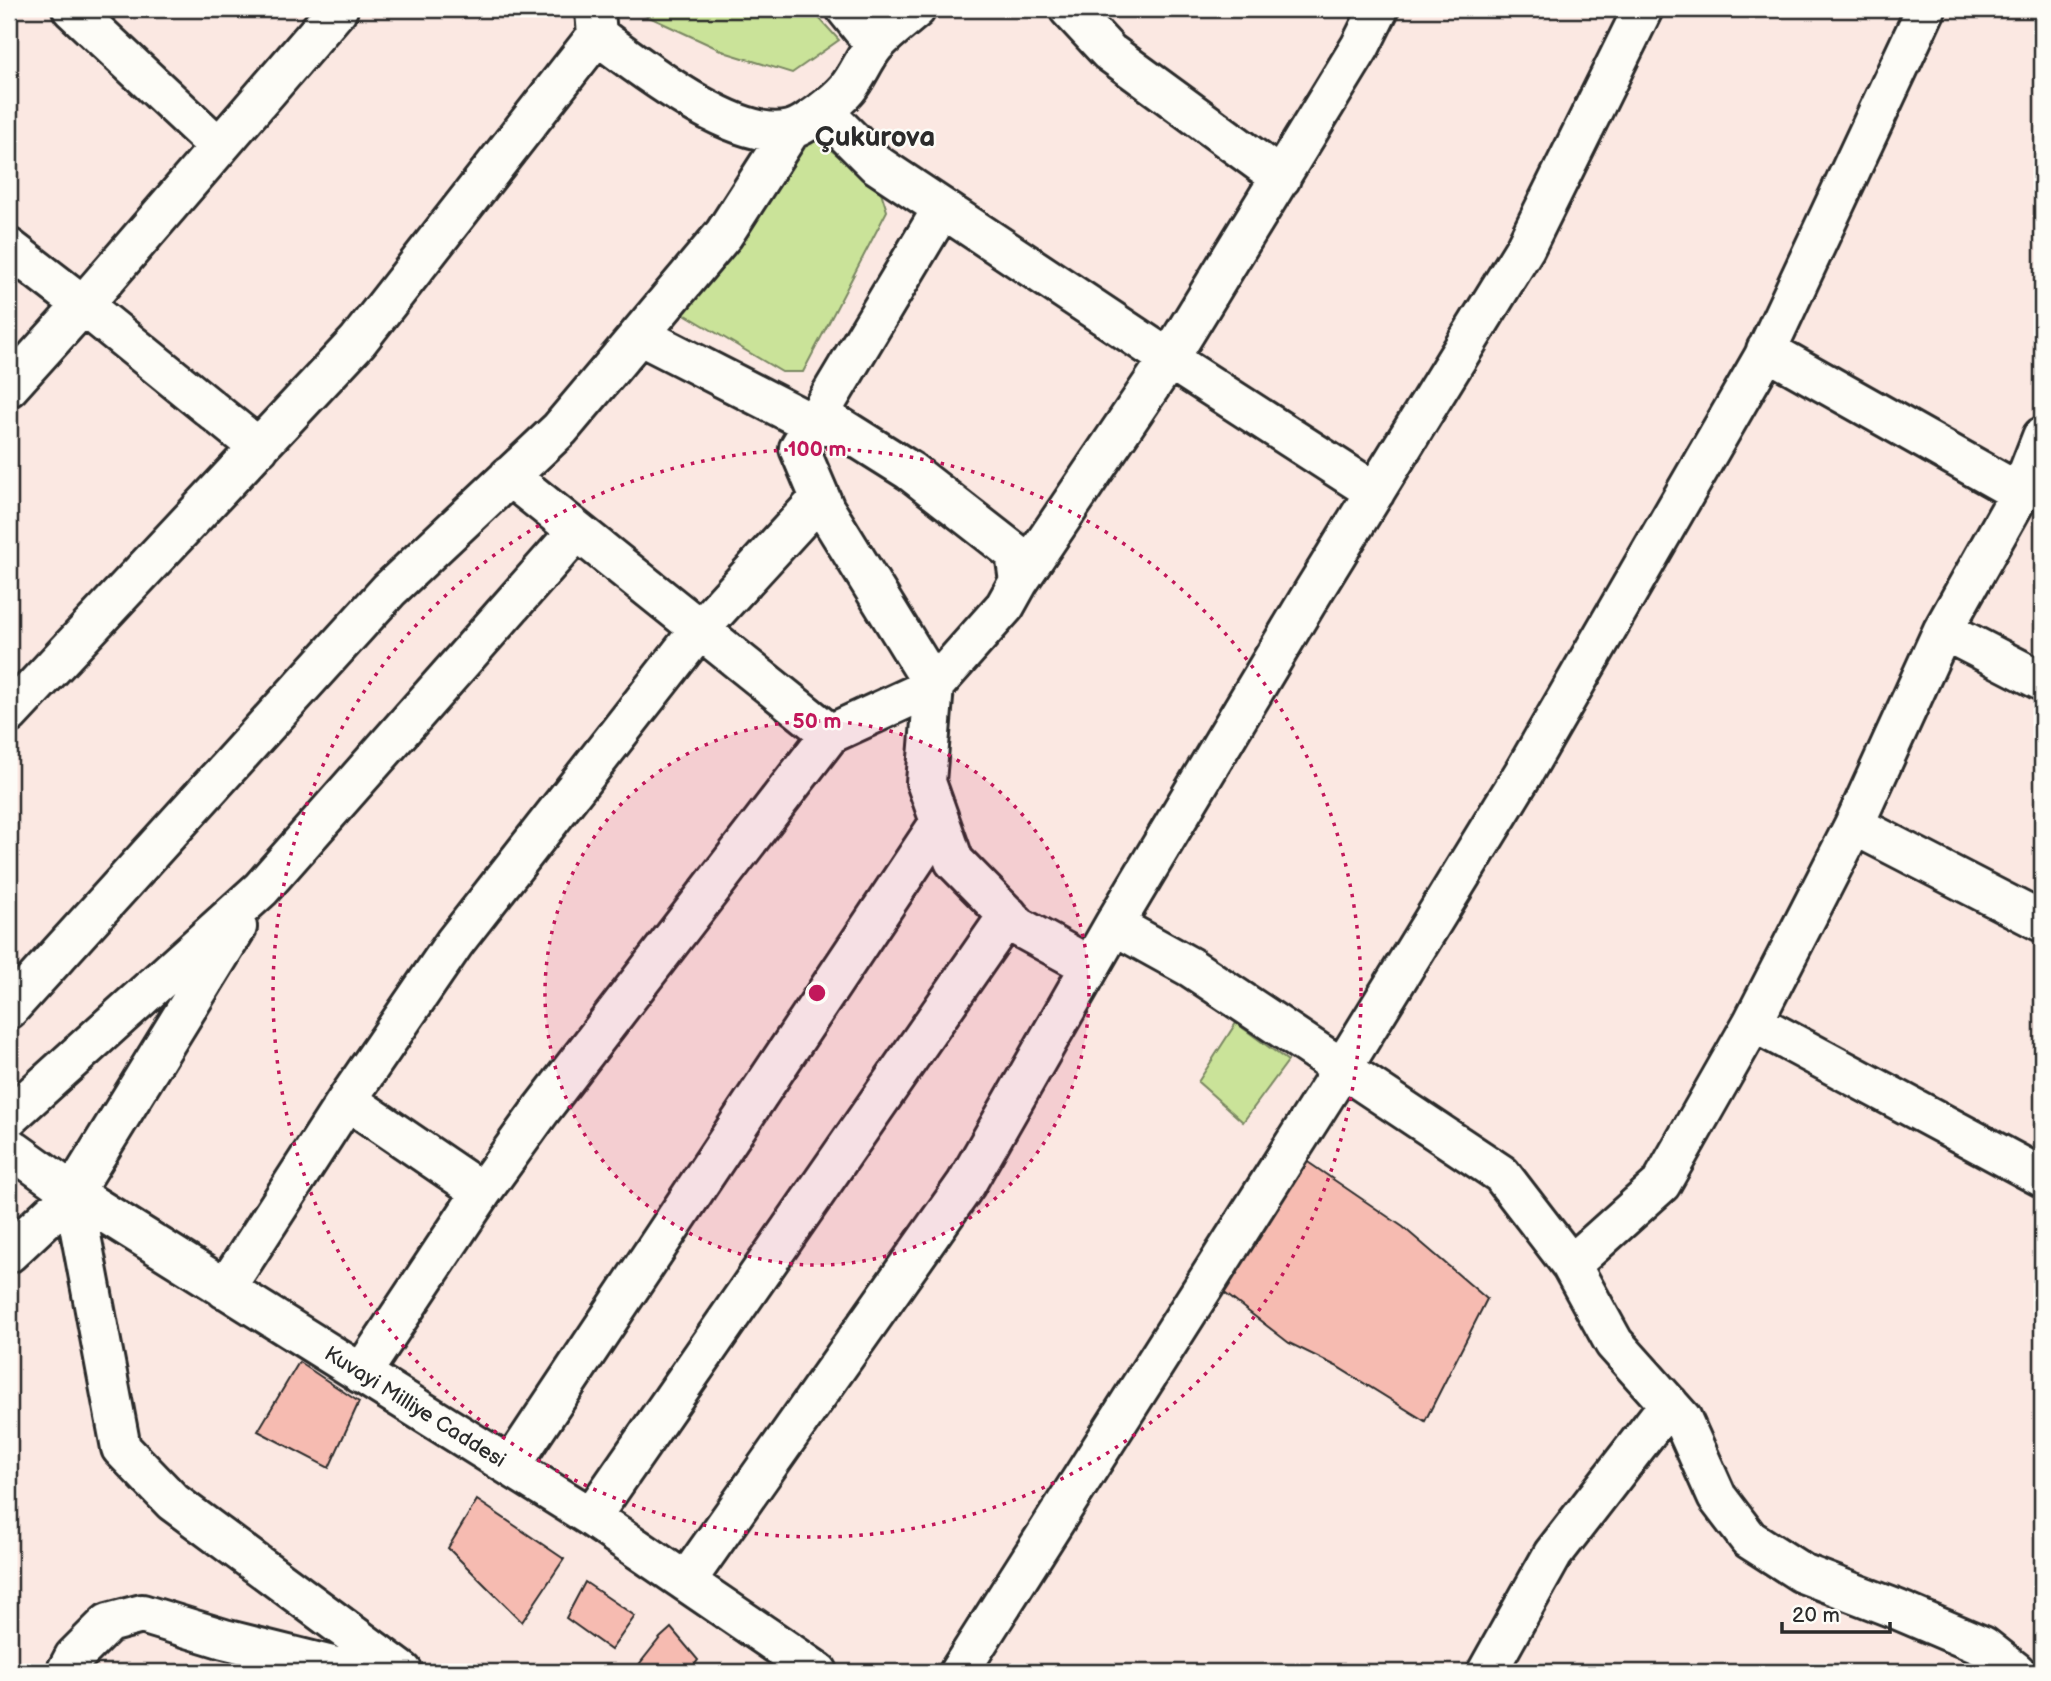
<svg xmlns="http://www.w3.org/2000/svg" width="2051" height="1681" font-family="'Balsamiq Sans',sans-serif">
  <rect width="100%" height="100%" fill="#fbe8e2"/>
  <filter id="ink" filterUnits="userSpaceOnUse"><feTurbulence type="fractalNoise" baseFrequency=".0143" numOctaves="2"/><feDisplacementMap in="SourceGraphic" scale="14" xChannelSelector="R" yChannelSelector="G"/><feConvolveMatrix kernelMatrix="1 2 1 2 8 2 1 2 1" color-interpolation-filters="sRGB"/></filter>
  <g filter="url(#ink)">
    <path fill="#cae399" stroke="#7a8762" stroke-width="2" d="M632 9H811L839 40 792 73 727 53Z
      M808 132 880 189 887 211 803 372H782L666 303Z
      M1236 1023 1288 1061 1243 1122 1198 1082Z"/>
    <path fill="#f6bbb1" stroke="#2b2b2b" stroke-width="2" d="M1299 1156 1403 1227 1487 1299 1425 1421 1336 1366 1289 1343 1222 1291Z
      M299 1362 359 1402 329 1468 258 1431Z
      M477 1500 564 1559 522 1622 448 1548Z
      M585 1582 635 1616 611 1650 566 1618Z
      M671 1628 698 1660 689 1672H633L660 1638Z"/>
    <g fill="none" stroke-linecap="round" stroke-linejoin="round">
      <g stroke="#2b2b2b" stroke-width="44">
        <path id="minor" d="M72 9 219 147
          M846 9 875 45
          M1069 9 1109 52 1281 178
          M595 11 597 35C639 66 737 144 790 130 804 127 837 101 847 89 858 76 864 58 876 44 888 31 903 20 916 9
          M823 111 876 164 1169 359 1375 492
          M942 209 799 448 825 509 934 686 926 782 954 861 1019 927 1090 966
          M9 248 83 305 259 448
          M1766 350 2020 493
          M9 387 83 305 338 9
          M509 476 830 734
          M1019 581 1169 359 1360 47 1379 9
          M1943 630 2042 681
          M9 714 358 341 597 35
          M1854 825 2042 922
          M1114 925 1190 967 1501 1174 1571 1265 1614 1343 1682 1419 1717 1497 1749 1539 1802 1573 1896 1609 1983 1646 2016 1672
          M9 1009 389 590 560 429 724 234 791 130
          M1753 1022 2042 1177
          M347 1100 482 1192
          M9 1117 261 889 577 531
          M9 1147 73 1193 591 1517 818 1672
          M73 1193 121 1448 173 1502 403 1672
          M9 1253 73 1193 237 927
          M1571 1265 1661 1184 1753 1022 1854 825 1943 630 2020 493 2042 437
          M225 1289 347 1100 455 942 700 629 820 498
          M361 1374 482 1192 541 1110 830 734 934 686 1005 606 1019 581 1015 553 910 471 840 427 813 424 639 335
          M511 1466 940 822
          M591 1517 1008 915
          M687 1580 966 1184 1114 925 1310 597 1525 248 1643 9
          M66 1672 74 1657 108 1623 142 1614 224 1639 356 1672
          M959 1672 1342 1069 1523 774 1763 358 1926 9
          M1487 1672 1553 1554 1669 1404"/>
      </g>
      <use href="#minor" stroke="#fdfcf7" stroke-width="38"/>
    </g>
  </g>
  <circle cx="817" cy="993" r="272" fill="#c2185b" fill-opacity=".12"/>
  <g fill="none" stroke="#c2185b" stroke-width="3.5" stroke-dasharray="3.5 7">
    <circle cx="817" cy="993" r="272"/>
    <circle cx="817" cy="993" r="544"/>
  </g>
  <g text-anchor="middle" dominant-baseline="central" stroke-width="5" stroke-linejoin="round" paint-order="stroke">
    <g font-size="21" fill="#2b2b2b" stroke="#fdfcf7">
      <text transform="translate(415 1407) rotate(32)">Kuvayi Milliye Caddesi</text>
    </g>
    <g font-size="28" font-weight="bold" fill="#2b2b2b" stroke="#fdfcf7">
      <text x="875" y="137">Çukurova</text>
    </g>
  </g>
  <circle cx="817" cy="993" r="10" fill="#c2185b" stroke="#fdfcf7" stroke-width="3.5"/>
  <g font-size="21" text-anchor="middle" font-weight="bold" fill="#c2185b" stroke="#fdfcf7" stroke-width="5" stroke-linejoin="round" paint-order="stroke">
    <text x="817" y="456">100 m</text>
    <text x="817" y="728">50 m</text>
  </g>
  <rect width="2051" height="1681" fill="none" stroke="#fdfcf7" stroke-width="35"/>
  <rect x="18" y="18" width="2016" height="1646" fill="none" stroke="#2b2b2b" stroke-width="2.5" filter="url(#ink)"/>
  <path d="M1782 1622v10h108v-10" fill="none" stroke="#2b2b2b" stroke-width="3.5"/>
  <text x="1792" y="1622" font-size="21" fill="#2b2b2b" stroke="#fdfcf7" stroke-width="5" paint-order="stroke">20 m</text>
</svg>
